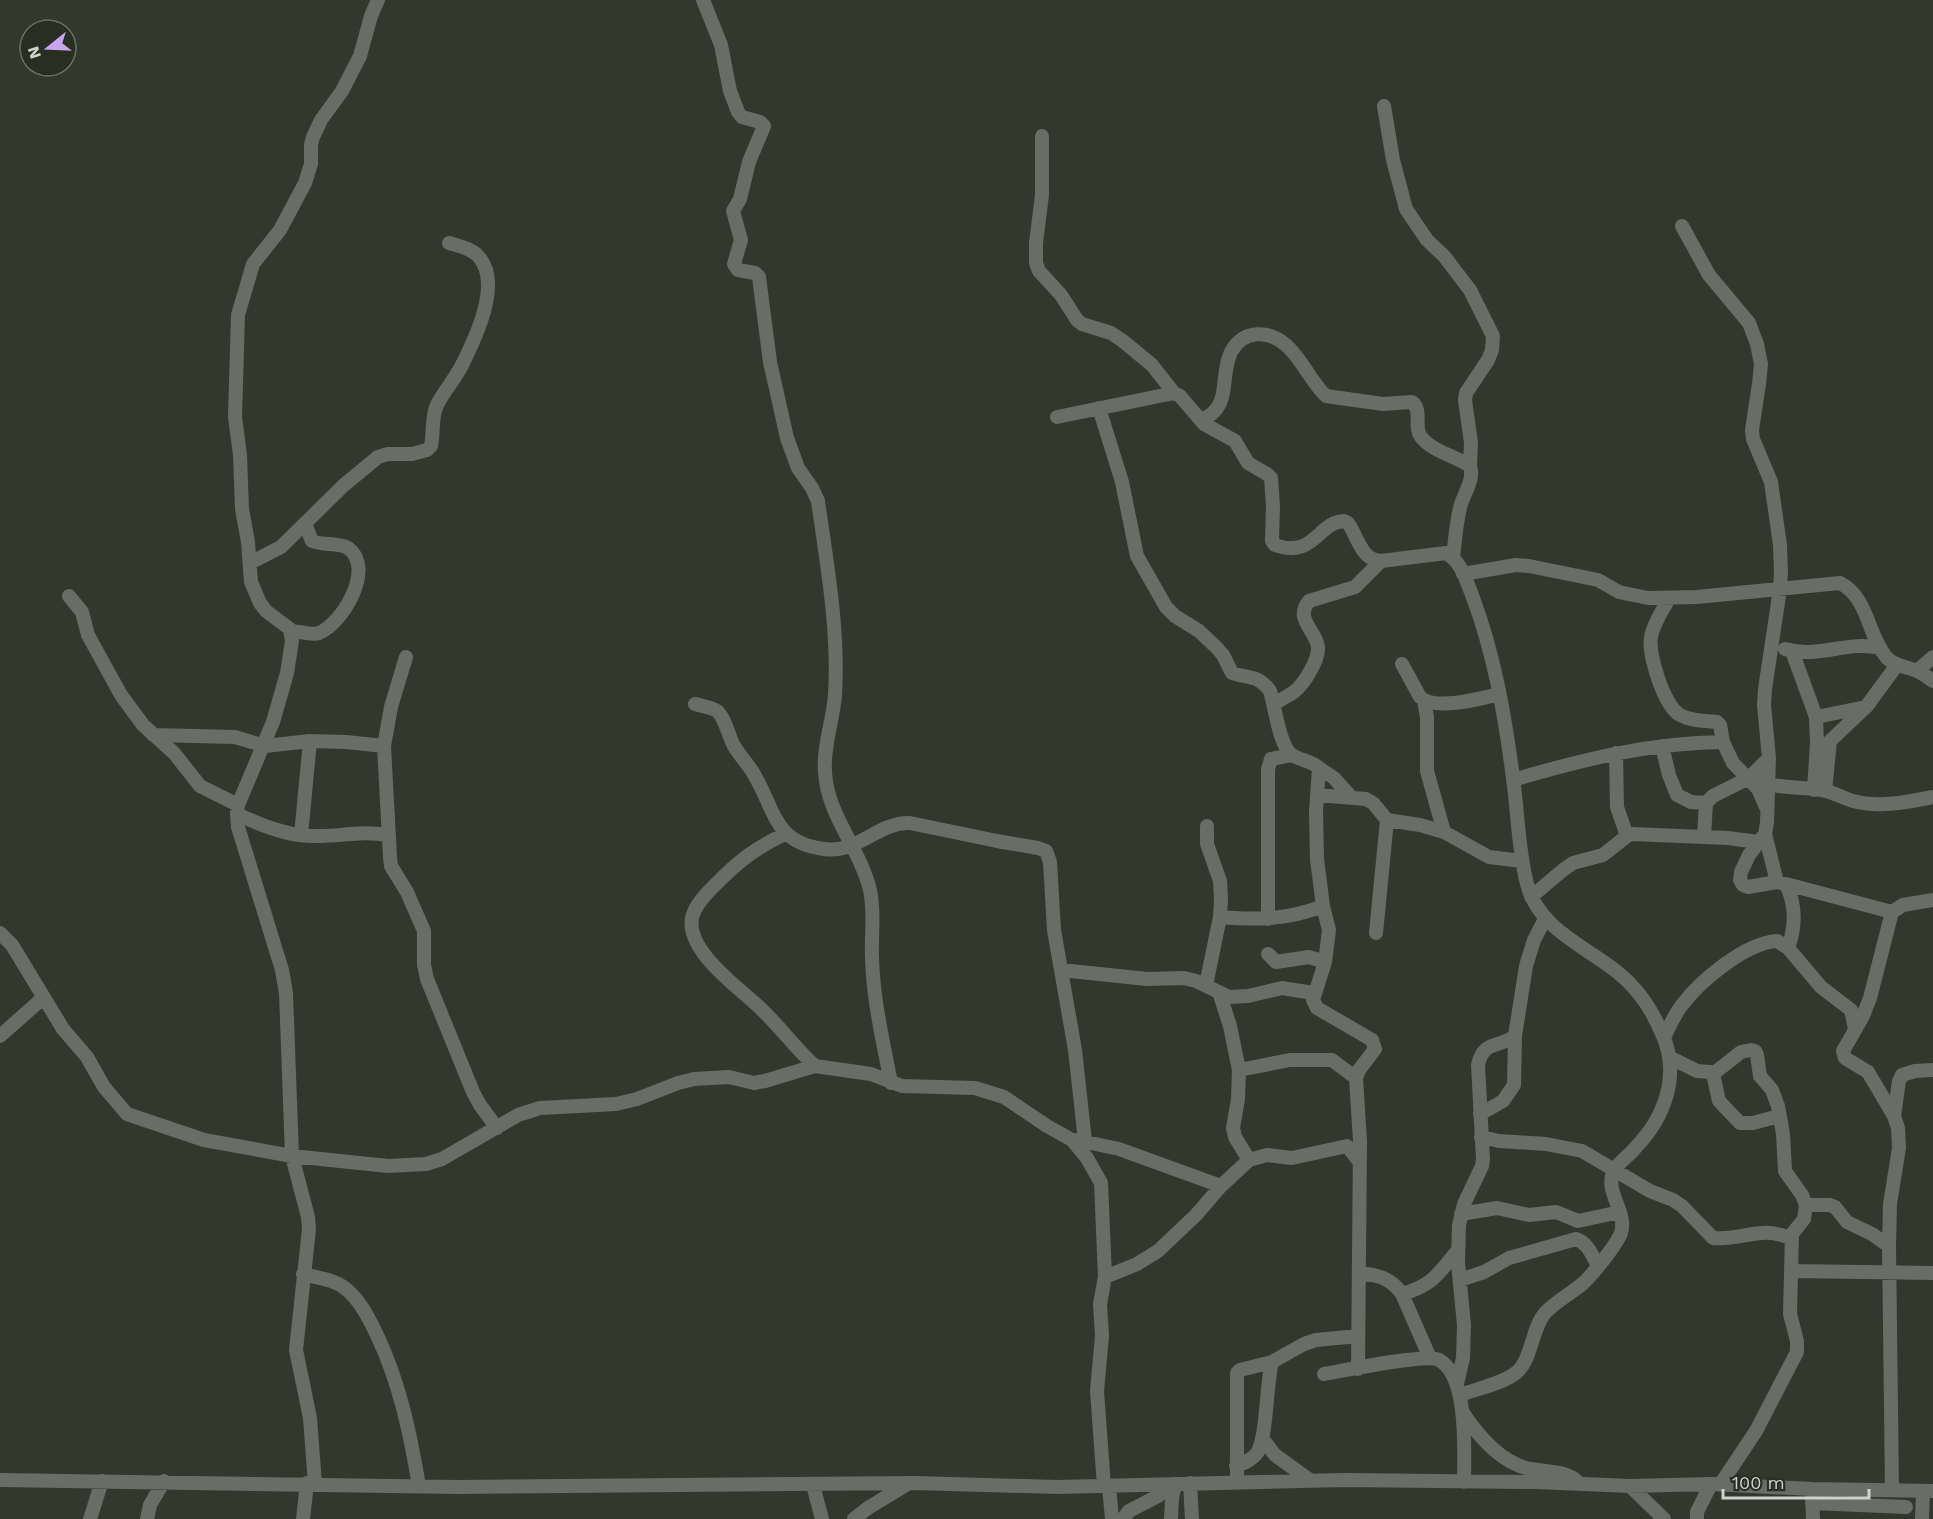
<svg xmlns="http://www.w3.org/2000/svg" width="1933" height="1519" font-family="'Work Sans',sans-serif">
  <rect width="100%" height="100%" fill="#33382c"/>
  <g fill="none" stroke-linecap="round" stroke-linejoin="round">
    <path stroke="#6a6c66" stroke-width="14" d="M703 0 721 45 730 91 738 112 742 117 760 122 764 126 749 162 740 199 733 211 741 240 734 264 738 270 755 273 759 277 770 362 787 438 798 468 812 488 818 501C827 565 839 630 835 695 833 721 823 746 825 772 827 815 860 848 870 890 875 912 871 934 872 957 873 1000 883 1041 891 1083
      M1384 106 1393 160 1406 209 1427 240 1444 256 1470 290 1493 336 1492 350 1488 360 1466 393 1465 400 1471 443 1470 466
      M1042 136V195L1036 243V263L1039 271 1061 295 1077 320 1082 324 1111 333 1123 341 1152 365 1174 393
      M1682 226 1709 275 1749 323 1757 344 1761 364 1759 384 1752 430 1753 439 1771 482 1780 545 1781 571 1780 589 1765 689 1764 705 1769 758 1767 823 1765 834 1749 855 1741 872 1740 880 1743 885 1748 887 1777 882 1786 884 1892 912
      M1099 408 1122 482 1137 556 1166 607 1175 616 1199 631 1217 648 1223 655 1232 673C1249 679 1258 674 1270 691 1275 706 1279 746 1292 755 1301 761 1310 760 1319 768L1316 812 1317 859 1323 906 1329 930 1325 962 1313 1000 1317 1008 1372 1040 1375 1049 1359 1070 1356 1078 1360 1141 1358 1369
      M1057 417 1174 393 1180 396 1204 424 1235 441 1248 463 1267 474 1271 478 1273 506 1272 541 1275 545C1314 559 1318 522 1344 521L1348 523C1358 537 1361 560 1381 561L1446 553C1461 561 1466 580 1472 595 1494 653 1505 716 1513 778 1518 813 1518 849 1527 884 1541 937 1601 950 1634 988 1646 1001 1656 1019 1663 1036 1680 1075 1665 1117 1636 1147 1630 1155 1620 1161 1615 1169 1602 1190 1628 1211 1621 1233 1617 1244 1591 1277 1581 1285 1570 1294 1555 1302 1545 1313 1531 1330 1532 1359 1517 1372 1505 1383 1476 1389 1460 1395
      M1201 420C1233 408 1219 376 1231 352 1243 329 1269 330 1286 345 1303 360 1310 381 1326 396L1383 404 1412 402C1423 411 1413 426 1421 437 1432 451 1455 456 1470 466 1475 480 1463 494 1460 508 1456 524 1455 541 1453 557
      M250 563 281 547 344 485 378 457 388 454H412L427 450 431 446C434 433 431 417 437 405 444 391 455 379 462 365 475 339 503 282 478 256 471 248 458 246 449 243
      M1463 574 1516 565 1529 566 1598 580 1619 592 1648 598 1697 597 1840 583C1869 598 1867 635 1887 658 1896 667 1906 666 1917 671 1923 673 1928 678 1933 681
      M69 596 82 612 88 635 121 695 143 725 174 753 200 786 238 805
      M1669 598C1663 610 1653 624 1651 637 1648 655 1664 706 1680 715 1691 721 1705 721 1717 722L1720 725 1723 742 1733 763 1758 789 1766 807
      M291 631C300 631 311 636 319 633 342 624 376 568 348 548 338 542 323 546 312 541L305 524
      M1785 649C1818 659 1848 640 1880 648
      M1792 651 1816 717 1817 743 1814 790
      M406 657 391 707 384 746 390 857 391 866 407 892 424 931V965L427 979 473 1092 480 1105 497 1128
      M1402 664 1420 697C1435 711 1480 699 1499 694
      M1917 671 1933 657
      M1424 701 1427 717V771L1444 832
      M695 704C702 706 711 707 717 711 725 718 728 734 733 744 739 756 750 765 756 778 776 813 775 843 824 849 857 854 878 822 910 823L997 841 1038 848 1046 851 1050 862 1054 930 1075 1050 1085 1141
      M1274 704C1280 700 1288 696 1294 692 1304 684 1319 660 1318 647 1316 630 1294 619 1309 601L1355 587 1381 561
      M1816 717 1866 707
      M153 735 235 737 265 746 310 741 346 742 384 746
      M1662 746 1669 775 1677 795 1691 802 1706 803
      M1616 753 1617 807 1627 836
      M1319 768 1334 778 1350 796
      M1513 780C1584 759 1649 743 1723 742
      M1761 783C1782 788 1802 787 1822 790 1833 792 1843 798 1853 801 1879 808 1908 802 1933 797
      M1825 791 1830 741 1866 707 1897 665
      M1317 795 1366 799 1373 803 1387 820 1420 825 1444 832 1489 857 1522 861
      M237 814C260 825 287 836 313 836 340 837 359 830 388 835
      M785 834C757 847 740 860 719 881 709 891 695 904 692 918 686 951 738 987 758 1006 779 1025 794 1047 815 1066
      M1765 834 1777 882
      M301 835 310 741
      M1704 837 1706 803 1713 796 1749 778 1769 758
      M1786 884C1796 905 1796 926 1788 948
      M1531 897 1563 870 1573 863 1603 855 1627 836 1632 834 1728 838 1758 842
      M1220 917C1259 920 1287 920 1323 906
      M1268 919V769L1271 759 1292 755
      M0 933 12 945 63 1029 87 1057 104 1087 127 1114 204 1140 292 1156 388 1166 426 1164 442 1159 518 1115 540 1108 616 1104 637 1099 678 1083 694 1079 729 1077 754 1083 765 1081 815 1066 871 1074 902 1086 975 1088 1004 1097 1047 1126 1072 1140 1087 1158 1101 1183 1105 1277 1100 1304 1102 1336 1097 1391 1104 1486
      M1376 933 1387 820
      M1268 954 1276 962 1309 957 1325 962
      M1061 970 1147 979 1184 978 1196 981 1229 997 1248 996 1282 988 1313 993
      M1206 985 1220 917 1221 899 1220 881 1207 844V826
      M1219 992 1230 1026 1239 1070 1238 1099 1233 1128 1235 1137 1249 1160
      M0 1036 43 998
      M1664 1038C1669 1027 1674 1015 1682 1005 1700 981 1745 943 1777 941L1788 948 1821 987 1851 1010 1855 1029
      M1669 1057 1697 1071 1710 1072 1713 1074 1719 1101 1740 1123H1753L1779 1116
      M1239 1070 1290 1060H1332L1356 1078
      M1713 1074 1741 1052 1751 1050 1755 1051 1757 1055 1760 1076 1772 1090 1778 1106 1783 1134 1785 1171 1802 1195 1806 1205 1804 1219 1792 1234 1790 1314 1797 1341V1352L1756 1431 1720 1485
      M1480 1114 1503 1101 1514 1085 1515 1036
      M1894 1116 1899 1081 1902 1075 1915 1071 1933 1070
      M1481 1137 1499 1141 1546 1144 1582 1151 1650 1191 1673 1200 1682 1206 1713 1238C1744 1241 1760 1224 1792 1239
      M1077 1140 1119 1149 1221 1186
      M1806 1205H1830L1835 1207 1847 1222 1872 1234 1889 1246
      M1461 1214 1497 1208 1529 1215 1556 1212 1578 1221 1620 1212
      M1792 1271 1933 1273
      M1359 1273C1378 1275 1391 1278 1402 1294L1430 1358
      M303 1274C318 1278 334 1279 346 1289 360 1300 369 1319 377 1335 400 1384 410 1433 419 1486
      M1105 1277 1137 1264 1158 1251 1196 1215 1221 1186 1249 1160 1267 1155 1292 1158 1347 1146 1358 1160
      M1460 1280 1484 1272 1509 1258 1576 1239C1588 1243 1592 1255 1598 1266
      M1402 1294C1433 1285 1438 1274 1458 1250
      M1324 1374C1343 1371 1426 1353 1439 1360 1469 1376 1464 1453 1464 1482
      M1457 1384 1463 1358 1464 1325 1458 1263 1459 1225 1464 1204 1482 1166 1483 1159 1478 1065C1483 1040 1499 1048 1515 1036L1526 966 1534 940 1545 919
      M1463 1413C1479 1437 1501 1463 1530 1469 1544 1471 1564 1471 1576 1480
      M1262 1438 1275 1455 1311 1481
      M1236 1466C1244 1463 1252 1460 1257 1453 1267 1438 1266 1385 1272 1362
      M0 1480 458 1487 916 1483 1057 1487 1345 1480 1536 1482 1630 1486 1711 1484 1812 1489 1933 1491
      M1190 1483 1192 1519
      M1237 1483V1373L1240 1370 1272 1362 1304 1344 1316 1340 1358 1336
      M315 1484 310 1418 296 1350 309 1229 308 1217 292 1156 286 993 282 970 238 827 237 814 238 805 273 722 287 673 292 641 290 629 266 611 260 603 251 582 248 542 242 509 240 455 235 417 238 315 253 264 280 230 305 183 311 164V145L313 137 321 120 342 91 360 56 371 16 378 0
      M813 1485 822 1519
      M1109 1486 1112 1519
      M1630 1486 1664 1519
      M1892 1489 1889 1246 1890 1204 1899 1148 1898 1128 1894 1116 1868 1072 1845 1058 1843 1051 1863 1016 1870 998 1892 912 1903 905 1933 900
      M1812 1494 1813 1519
      M1812 1503 1906 1507
      M90 1519 102 1481
      M147 1519 150 1505 164 1481
      M303 1519 307 1483
      M854 1519 868 1508 909 1483
      M1123 1519 1129 1511 1158 1496 1170 1485
      M1171 1519 1172 1499 1175 1484
      M1697 1519V1512L1711 1484
      M1922 1519 1923 1491"/>
  </g>
  <g transform="translate(48 48) rotate(252)"><circle r="28" fill="#292e22" stroke="#6b7066" stroke-width="1.5"/>
  <path d="M0-4.5L10 22L0 15L-10 22Z" fill="#c9a5ee"/>
  <text y="-9" font-size="16" font-weight="bold" text-anchor="middle" fill="#cfd2cb">N</text>
  </g>
  <path d="M1723 1489v9h146v-9" fill="none" stroke="#cfd2cb" stroke-width="3"/>
  <text x="1732" y="1489" font-size="18" fill="#cfd2cb" stroke="#292e22" stroke-width="4.5" paint-order="stroke">100 m</text>
</svg>
